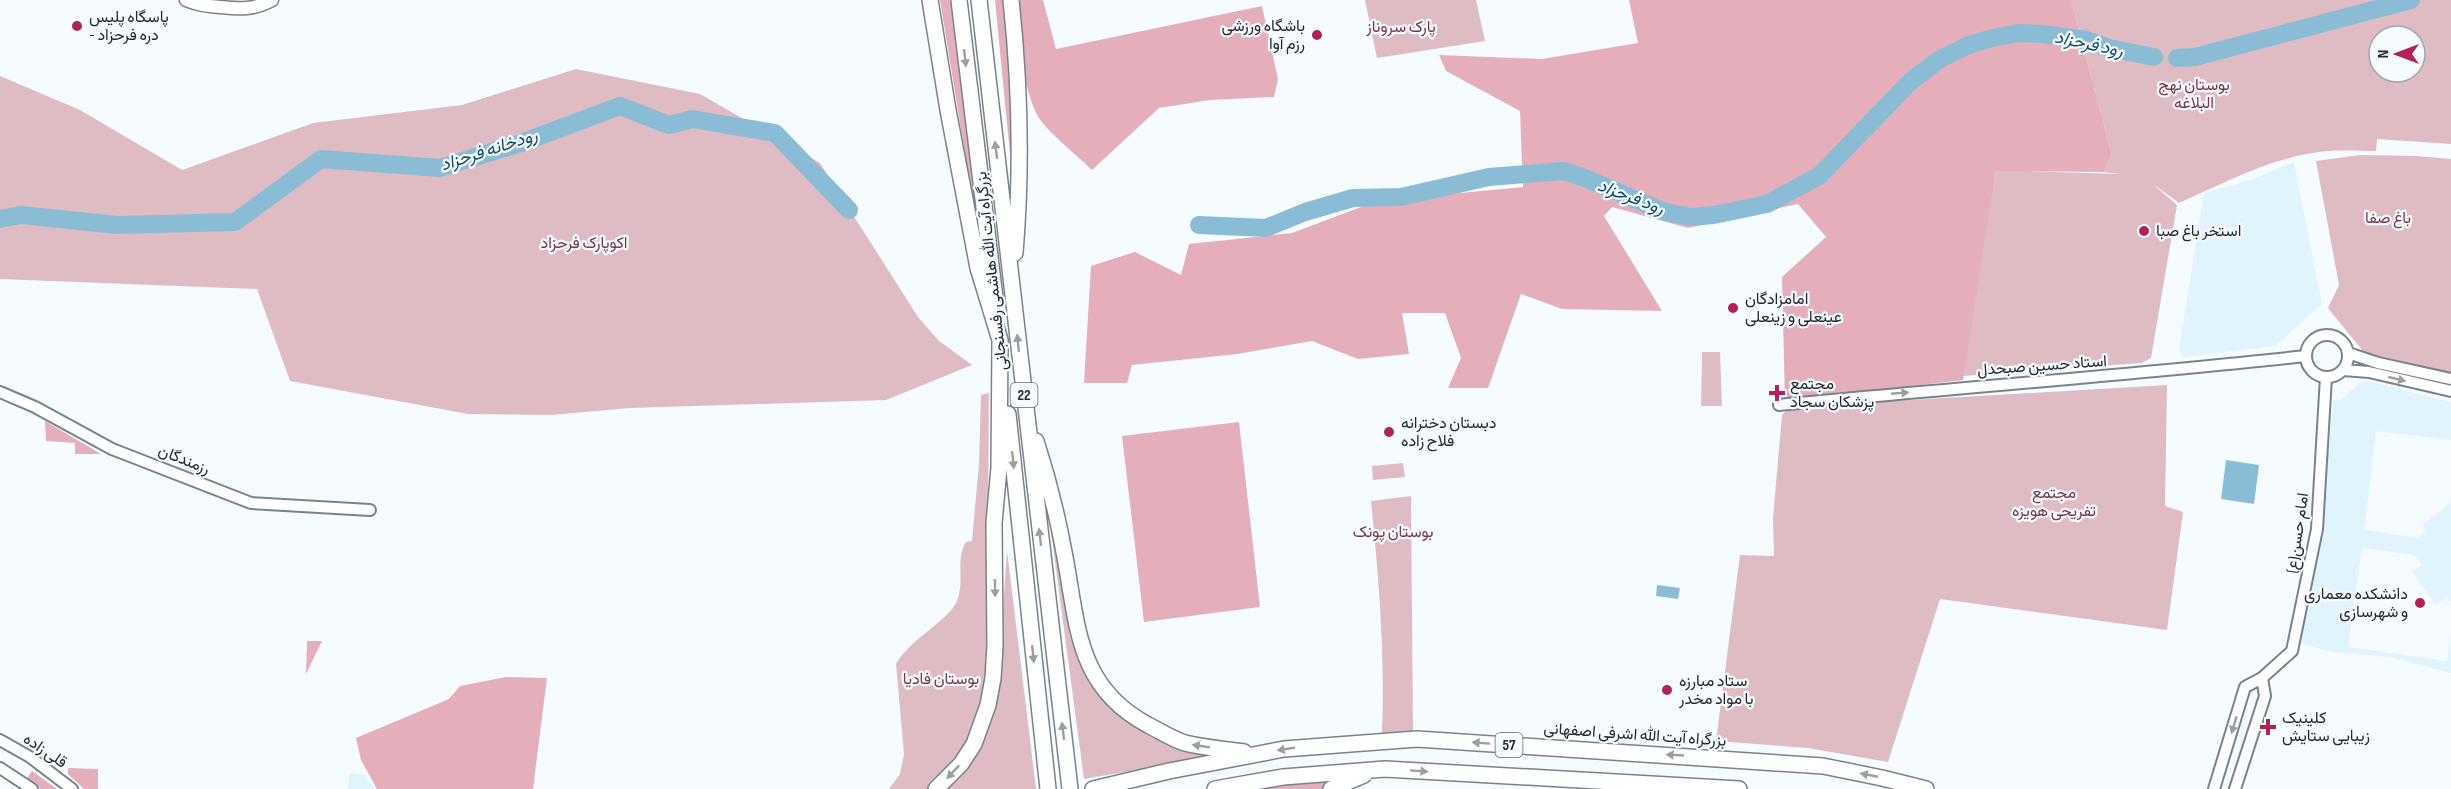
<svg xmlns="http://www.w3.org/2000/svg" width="2451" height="789" font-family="'Sofia Sans Condensed',Vazirmatn,sans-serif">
  <rect width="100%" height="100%" fill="#f5fbfe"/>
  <path fill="#e1f3fd" d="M2294 162 2322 304 2275 346 2184 357 2179 350 2204 193 2254 179Z
    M2363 380 2451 402V440L2376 431 2364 530 2418 538 2426 530 2422 524 2451 503V602L2447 597 2436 605 2412 572 2422 565 2415 555 2362 548 2348 647 2447 661 2451 634V673L2390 657 2331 652 2301 643 2322 525 2333 400H2341Z
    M349 773 365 775 374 789H348Z"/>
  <path fill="#dfbcc3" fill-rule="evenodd" d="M1365 0H1476L1485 41 1377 58Z
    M2071 0H2451V144L2377 139 2376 151C2361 151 2345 150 2329 151 2279 154 2224 183 2179 203L2153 184 2177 205 2151 358 2142 363 1963 376 1996 170 2119 174 2104 172 2112 155ZM2379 36H2415V72H2379Z
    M576 69 700 94 820 163 918 317 939 341 972 365 886 400 630 408 551 415 468 414 290 381 257 289 0 279V76L80 110 182 170 313 123 462 105Z
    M2360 155 2417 156 2451 159V373L2366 355 2328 308 2339 285 2316 161Z
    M1702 352H1720L1722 406H1701Z
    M2167 385 2165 506 2183 512 2167 630 1940 599 1888 762 1808 748 1716 741 1740 555 1774 556 1773 519 1782 415 1790 407Z
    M989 393 988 529 990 613 984 702 960 757 937 782 928 789H889L900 774 904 754 896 664C909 640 949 620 957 601 965 581 955 560 966 542L972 541 979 464 981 395Z
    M1403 463 1405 477 1373 480 1372 466Z
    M1045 486 1071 627 1124 714 1231 754 1084 779Z
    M1411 496 1413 733H1382C1385 655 1379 579 1371 501Z
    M1007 551 1036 789H948C994 742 999 697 1002 634 1003 606 1005 579 1007 551Z"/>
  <path fill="#e4afba" d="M940 0H955L976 192 979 240Z
    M995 0H1004L1017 122 1015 205Z
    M1015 0H1043L1056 49 1262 6 1278 79 1274 97 1210 100 1159 108 1092 170C1080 158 1047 131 1039 118 1022 89 1018 34 1015 0Z
    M1629 0H2071L2112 155 2104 172 1996 171 1963 380 1785 401 1782 277 1826 237 1798 204 1688 228 1612 207 1604 216 1662 311 1562 309 1521 294 1488 388H1448L1461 358 1445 313H1402L1409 354 1358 359 1312 341 1237 354 1132 365 1127 383H1084L1091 266 1135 252 1181 275 1189 244 1292 233 1377 201 1523 187 1520 111 1446 71 1439 55 1542 59 1638 43Z
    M45 421 101 454H75V443L46 441Z
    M1239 422 1260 607 1144 622 1122 436Z
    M307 641H322L306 674Z
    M506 677 547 678 533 789H377L361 760 356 738 449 699 460 686Z
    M68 768 98 769V789H84L68 774Z
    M32 771 57 789H58H41L27 778Z
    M1359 775 1326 789H1240Z"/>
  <path fill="#8bbcd6" d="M2226 460 2259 465 2254 504 2221 499Z
    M1657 585 1680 588 1678 599 1656 596Z"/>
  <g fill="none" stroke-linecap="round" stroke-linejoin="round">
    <path stroke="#8bbcd6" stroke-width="18" d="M2177 58 2195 57 2411 0
      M0 219 21 215 117 225 235 222 321 159 440 168 521 143 620 106 669 125 692 119 775 133 849 210
      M1199 225 1266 228 1305 212 1353 198 1401 197 1489 177 1563 171 1580 176 1665 212 1691 217 1714 215 1767 204 1819 176 1911 81 1940 59 1969 45 1992 38 2019 33 2043 34 2086 40 2109 48 2154 57"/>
    <g stroke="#77848c" stroke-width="14">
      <path id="minor" d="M2306 356a21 21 0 1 1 42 0a21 21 0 1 1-42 0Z
        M2348 353 2378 363 2451 379
        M2343 370 2369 372 2451 391
        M0 392 35 407 112 449 251 503 370 510
        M1779 405C1955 388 2131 375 2306 356
        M0 740 30 757 72 789
        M0 768 32 789
        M2214 789 2245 687 2262 678 2292 651 2317 529 2326 377
        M2235 789 2265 696 2262 678"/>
    </g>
    <g stroke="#77848c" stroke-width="15">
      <path id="major" d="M186 0C198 5 207 6 220 7 240 9 254 10 272 0"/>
    </g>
    <g stroke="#77848c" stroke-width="18">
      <path id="highway" d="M930 0 948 110 978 268 1000 340 999 468 994 523 995 646 993 678 988 705 974 744 961 764 936 789
        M959 0 995 298
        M979 0 1070 789
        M1011 0C1020 84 1022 169 1015 253
        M1008 414 1048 789
        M1036 441C1048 478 1057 514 1064 552 1078 623 1075 686 1148 725 1160 731 1172 739 1185 743 1204 748 1225 749 1244 752
        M1093 789 1169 771 1284 749 1417 739 1823 766 1882 778 1926 789
        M1215 789 1283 777 1385 769 1739 789
        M1331 789 1364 775"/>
    </g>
    <use href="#minor" stroke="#fff" stroke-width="10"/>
    <use href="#major" stroke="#fff" stroke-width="12"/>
    <use href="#highway" stroke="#fff" stroke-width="15"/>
  </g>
  <defs><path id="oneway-solid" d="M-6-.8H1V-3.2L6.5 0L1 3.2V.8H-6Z" transform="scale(1.5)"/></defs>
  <g fill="#9c9fa0">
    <use href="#oneway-solid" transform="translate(965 58) rotate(84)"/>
    <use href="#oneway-solid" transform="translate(996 150) rotate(-97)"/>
    <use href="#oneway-solid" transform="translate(1018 343) rotate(-96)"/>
    <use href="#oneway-solid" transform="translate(2397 379) rotate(13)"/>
    <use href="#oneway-solid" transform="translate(1900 393) rotate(-5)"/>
    <use href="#oneway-solid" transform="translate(1013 460) rotate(84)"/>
    <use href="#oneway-solid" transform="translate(1040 537) rotate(-97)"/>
    <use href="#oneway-solid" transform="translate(995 588) rotate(89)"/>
    <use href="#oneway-solid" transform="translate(1033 654) rotate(84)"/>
    <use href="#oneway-solid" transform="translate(2234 725) rotate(107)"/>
    <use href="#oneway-solid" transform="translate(1063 731) rotate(-97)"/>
    <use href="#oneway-solid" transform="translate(1481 743) rotate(-176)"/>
    <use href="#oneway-solid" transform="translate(1201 746) rotate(-171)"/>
    <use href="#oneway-solid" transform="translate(1286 749) rotate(171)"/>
    <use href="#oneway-solid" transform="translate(1675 755) rotate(-177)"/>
    <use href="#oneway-solid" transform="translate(1419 771) rotate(4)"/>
    <use href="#oneway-solid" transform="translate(953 772) rotate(133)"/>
    <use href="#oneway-solid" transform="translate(1869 775) rotate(-169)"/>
  </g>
  <g fill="#b12358" stroke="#f5fbfe" stroke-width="2">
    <circle cx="77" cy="26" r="6"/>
    <circle cx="1317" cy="35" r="6"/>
    <circle cx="2144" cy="231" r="6"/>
    <circle cx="1733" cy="308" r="6"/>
    <path d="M1774 384h6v6h6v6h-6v6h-6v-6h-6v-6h6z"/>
    <circle cx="1389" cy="432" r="6"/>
    <circle cx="2420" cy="603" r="6"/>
    <circle cx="1667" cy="690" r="6"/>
    <path d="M2265 718h6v6h6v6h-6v6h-6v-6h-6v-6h6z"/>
  </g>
  <g text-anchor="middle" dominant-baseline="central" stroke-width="4.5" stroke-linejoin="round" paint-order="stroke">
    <g fill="#f5fbfe" stroke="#63686b" stroke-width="1.5">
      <rect x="1010.5" y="383" width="27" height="24" rx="4.5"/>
      <rect x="1495.5" y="733" width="27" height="24" rx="4.5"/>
    </g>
    <g font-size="15" font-weight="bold" fill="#24292c">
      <text x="1024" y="395">22</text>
      <text x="1509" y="745">57</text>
    </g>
    <g font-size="16" fill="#24292c" stroke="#f5fbfe" text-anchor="start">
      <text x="89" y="17">پاسگاه پلیس<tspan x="89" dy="18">- دره فرحزاد</tspan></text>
      <text x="1305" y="26" text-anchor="end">باشگاه ورزشی<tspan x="1305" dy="18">رزم آوا</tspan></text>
      <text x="2156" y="231">استخر باغ صبا</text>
      <text x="1745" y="299">امامزادگان<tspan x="1745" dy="18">عینعلی و زینعلی</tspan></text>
      <text x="1790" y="384">مجتمع<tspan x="1790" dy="18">پزشکان سجاد</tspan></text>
      <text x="1401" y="423">دبستان دخترانه<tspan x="1401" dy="18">فلاح زاده</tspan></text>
      <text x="2408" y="594" text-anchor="end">دانشکده معماری<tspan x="2408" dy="18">و شهرسازی</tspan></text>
      <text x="1679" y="681">ستاد مبارزه<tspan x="1679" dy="18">با مواد مخدر</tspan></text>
      <text x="2282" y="718">کلینیک<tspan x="2282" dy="18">زیبایی ستایش</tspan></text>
    </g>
    <g font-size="16" fill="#793749" stroke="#f5fbfe">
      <text x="1401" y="27">پارک سروناز</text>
      <text x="2194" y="85">بوستان نهج<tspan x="2194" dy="18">البلاغه</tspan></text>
      <text x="2388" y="218">باغ صفا</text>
      <text x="584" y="243">اکوپارک فرحزاد</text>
      <text x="2054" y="493">مجتمع<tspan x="2054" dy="18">تفریحی هویزه</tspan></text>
      <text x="1393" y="532">بوستان پونک</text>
      <text x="941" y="679">بوستان فادیا</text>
    </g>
    <g font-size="16" fill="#24292c" stroke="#f5fbfe">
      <text transform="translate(992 271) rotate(-96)">بزرگراه آیت الله هاشمی رفسنجانی</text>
      <text transform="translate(2042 366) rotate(-4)">استاد حسین صبحدل</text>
      <text transform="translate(184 460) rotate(22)">رزمندگان</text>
      <text transform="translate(2298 533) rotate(-82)">امام حسن(ع)</text>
      <text transform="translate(1635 735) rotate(4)">بزرگراه آیت الله اشرفی اصفهانی</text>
      <text transform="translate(45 751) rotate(34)">قلی زاده</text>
    </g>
    <g font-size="18" font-style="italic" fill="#104f6a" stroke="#f5fbfe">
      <text transform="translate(2089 44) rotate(12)">رود فرحزاد</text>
      <text transform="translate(489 150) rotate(-18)">رودخانه فرحزاد</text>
      <text transform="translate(1631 197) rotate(21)">رود فرحزاد</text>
    </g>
  </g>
  <g transform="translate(2397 54) rotate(270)"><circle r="28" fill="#f5fbfe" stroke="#a1a7aa" stroke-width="1.5"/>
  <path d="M0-4.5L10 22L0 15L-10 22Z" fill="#b12358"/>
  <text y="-9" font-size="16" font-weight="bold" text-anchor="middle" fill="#24292c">N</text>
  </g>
</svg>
